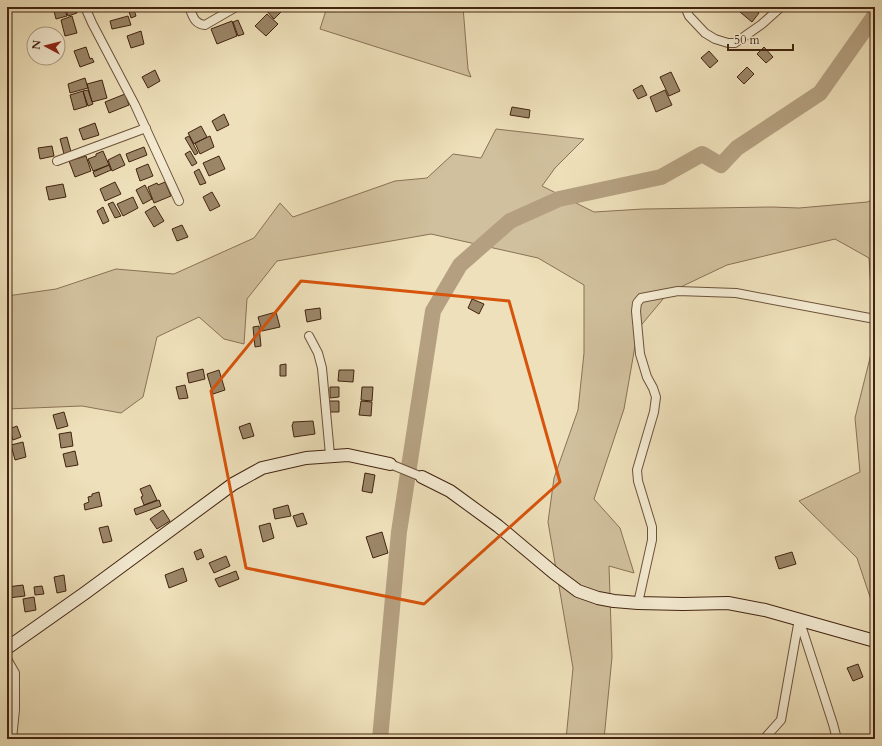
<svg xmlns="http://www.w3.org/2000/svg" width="882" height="746" font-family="Cardo,serif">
  <rect width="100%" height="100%" fill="#eee0ba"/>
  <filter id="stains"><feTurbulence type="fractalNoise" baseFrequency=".005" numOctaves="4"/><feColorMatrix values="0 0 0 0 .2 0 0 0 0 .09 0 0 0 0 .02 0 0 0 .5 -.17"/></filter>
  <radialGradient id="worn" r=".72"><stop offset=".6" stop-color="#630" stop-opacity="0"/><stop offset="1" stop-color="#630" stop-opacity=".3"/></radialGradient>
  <path fill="#d1c09d" stroke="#8a7256" d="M327 7H463L468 69 471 77 320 29Z
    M496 129 584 139 555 168 542 186 594 212 643 209 709 208 772 207 799 208 867 202 875 199V612L857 558 799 501 860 472 855 418 874 342 869 258 835 239 727 265 668 293 638 329 624 409 594 499 620 528 634 573 609 566 612 657 604 739H566L573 668 548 522 554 478 578 410 584 353V285L538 258 431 234 277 261 247 299 244 344 224 339 199 317 157 337 143 397 121 413 82 406 7 409V296L56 289 116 269 174 274 254 238 280 203 293 217 395 181 427 178 453 154 481 158Z"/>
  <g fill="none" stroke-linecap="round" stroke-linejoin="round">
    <path stroke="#b4a080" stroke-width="16" d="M380 739 399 532 433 311 460 265 510 221 559 199 661 177 702 154 721 165 737 148 820 93 875 15"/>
  </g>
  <path fill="#9b8668" stroke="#422410" d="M53 7H64L67 16 56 19Z
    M75 7 77 13 68 16 66 10Z
    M133 7 136 16 131 18 128 8Z
    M265 7H278L282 11 274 19 264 8Z
    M744 7H752L759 13 752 22 740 12Z
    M267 14 278 24 266 36 255 26Z
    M72 16 77 33 65 36 61 20Z
    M128 16 131 25 112 29 110 21Z
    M238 20 244 34 238 36 233 22Z
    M232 21 237 36 217 44 211 29Z
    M141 31 144 44 131 48 127 36Z
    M86 47 90 59 92 58 94 62 80 67 74 51Z
    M764 47 773 57 766 63 757 54Z
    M709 51 718 61 710 68 701 58Z
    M747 67 754 74 744 84 737 77Z
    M155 70 160 81 148 88 142 77Z
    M671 72 680 91 669 96 660 77Z
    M85 78 88 88 70 93 68 84Z
    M102 80 107 98 92 102 87 84Z
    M642 85 647 95 638 99 633 90Z
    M88 90 93 104 88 106 83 91Z
    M665 90 672 105 656 112 650 97Z
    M83 91 87 106 74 110 70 95Z
    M125 94 129 105 109 113 105 102Z
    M512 107 530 110 529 118 510 115Z
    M224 114 229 125 217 131 212 121Z
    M95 123 99 135 83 140 79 129Z
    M201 126 207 137 194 144 188 133Z
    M189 136 198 153 195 155 185 138Z
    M210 136 214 147 200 154 195 143Z
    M67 137 71 152 64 154 60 139Z
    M52 146 54 156 40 159 38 148Z
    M144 147 147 155 129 162 126 154Z
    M103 151 109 165 93 171 88 159 96 156V154Z
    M190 151 197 163 192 166 185 154Z
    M120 154 125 165 112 171 108 160Z
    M86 156 91 171 75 177 69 161Z
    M219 156 225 169 209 176 203 163Z
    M148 164 153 176 140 181 136 169Z
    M109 165 111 170 95 177 93 172Z
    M199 169 206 183 200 185 194 172Z
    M115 182 121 194 105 201 100 189Z
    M165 182 171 196 154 203 148 187 157 183 158 185Z
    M63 184 66 197 49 200 46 187Z
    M145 185 152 199 143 204 136 190Z
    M212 192 220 206 210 211 203 197Z
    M133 197 138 208 123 216 117 204Z
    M113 202 121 216 115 218 108 204Z
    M155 206 164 221 154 227 145 212Z
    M103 207 109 221 103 224 97 211Z
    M182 225 188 237 177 241 172 229Z
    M472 299 484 304 479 314 468 308Z
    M320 308 321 319 307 322 305 310Z
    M276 312 280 327 262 331 258 317Z
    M259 326 261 346 255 347 253 327Z
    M286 364V376H280V365Z
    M203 369 205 379 189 383 187 373Z
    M219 370 225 390 213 394 207 374Z
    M339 370H354L353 382 338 381Z
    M185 385 188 398 179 399 176 387Z
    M330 387H339V397L330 398Z
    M362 387H373L372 401 361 400Z
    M329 401H339V412H329Z
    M361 401 372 402 371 416 359 415Z
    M64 412 68 426 57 429 53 415Z
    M313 421 315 434 294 437 292 425 293 424V422Z
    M250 423 254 436 243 439 239 427Z
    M17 426 21 437 13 440 9 429Z
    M71 432 73 446 61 448 59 434Z
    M23 442 26 457 15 460 11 445Z
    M75 451 78 465 66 467 63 454Z
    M365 473 375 475 372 493 362 491Z
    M150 485 157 500 144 505 141 497 143 496 140 489Z
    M99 492 102 506 85 510 84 504 89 502 88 497 92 496V494Z
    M159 500 161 506 136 515 134 509Z
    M288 505 291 516 275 519 273 509Z
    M163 510 170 521 157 529 150 519Z
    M303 513 307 524 297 527 293 516Z
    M270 523 274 538 263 542 259 526Z
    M108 526 112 541 103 543 99 528Z
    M382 532 388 553 373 558 366 537Z
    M201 549 204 557 197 560 194 552Z
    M792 552 796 564 779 569 775 557Z
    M226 556 230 566 214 573 209 563Z
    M183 568 187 581 169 588 165 575Z
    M236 571 239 579 219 587 215 579Z
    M64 575 66 591 57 593 54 577Z
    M23 585 25 596 8 598 7 587Z
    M42 586 44 594 35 595 34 587Z
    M34 597 36 610 25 612 23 599Z
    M7 599H9L11 613H7Z
    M858 664 863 677 853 681 847 668Z"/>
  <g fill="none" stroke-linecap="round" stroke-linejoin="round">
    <g stroke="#6d533a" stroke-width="10">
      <path id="street" d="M85 7 92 23 135 105 179 201
        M189 7C193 16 194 24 205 25L236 7
        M685 7 689 16 705 33 715 39 728 43H735L762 24 781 7
        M57 161 146 128
        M309 336 318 353 322 368 330 455
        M390 464 422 477
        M638 603 652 540V527L638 481 637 470 654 412 656 397 653 388 647 377 640 354 636 311 637 303 641 298 678 291 736 293 875 319
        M7 659 15 673V710L12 739
        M764 739 781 720 799 619 833 724 837 739"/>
    </g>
    <g stroke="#422410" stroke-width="14">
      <path id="secondary" d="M422 477 450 491 498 526 554 573 578 591 598 598 614 601 638 603 683 604 728 603 765 610 875 641
        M7 648 85 593 233 484 262 468 306 458 348 455 390 464"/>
    </g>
    <use href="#street" stroke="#f4ebd2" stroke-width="8"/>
    <use href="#secondary" stroke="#f4ebd2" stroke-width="12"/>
  </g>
  <path fill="none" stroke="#d7540c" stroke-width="3" stroke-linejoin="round" d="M301 281 509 301 560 482 424 604 246 568 211 391Z"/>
  <rect width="882" height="746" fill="none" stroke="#eee0ba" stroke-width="24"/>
  <rect x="8" y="8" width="866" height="730" fill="none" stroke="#422410" stroke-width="2"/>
  <rect x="12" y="12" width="858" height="722" fill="none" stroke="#422410"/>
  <g transform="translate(46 46) rotate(277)"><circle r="19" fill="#f4ebd2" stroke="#ad9b84"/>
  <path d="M0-3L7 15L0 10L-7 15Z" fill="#8f2418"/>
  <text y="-6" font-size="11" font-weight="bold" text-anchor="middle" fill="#422410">N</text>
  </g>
  <path d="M728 44v6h65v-6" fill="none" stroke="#422410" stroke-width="2"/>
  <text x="734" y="44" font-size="12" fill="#422410" stroke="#f4ebd2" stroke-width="3" paint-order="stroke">50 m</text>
  <rect width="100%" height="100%" filter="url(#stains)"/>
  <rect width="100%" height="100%" fill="url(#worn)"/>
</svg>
